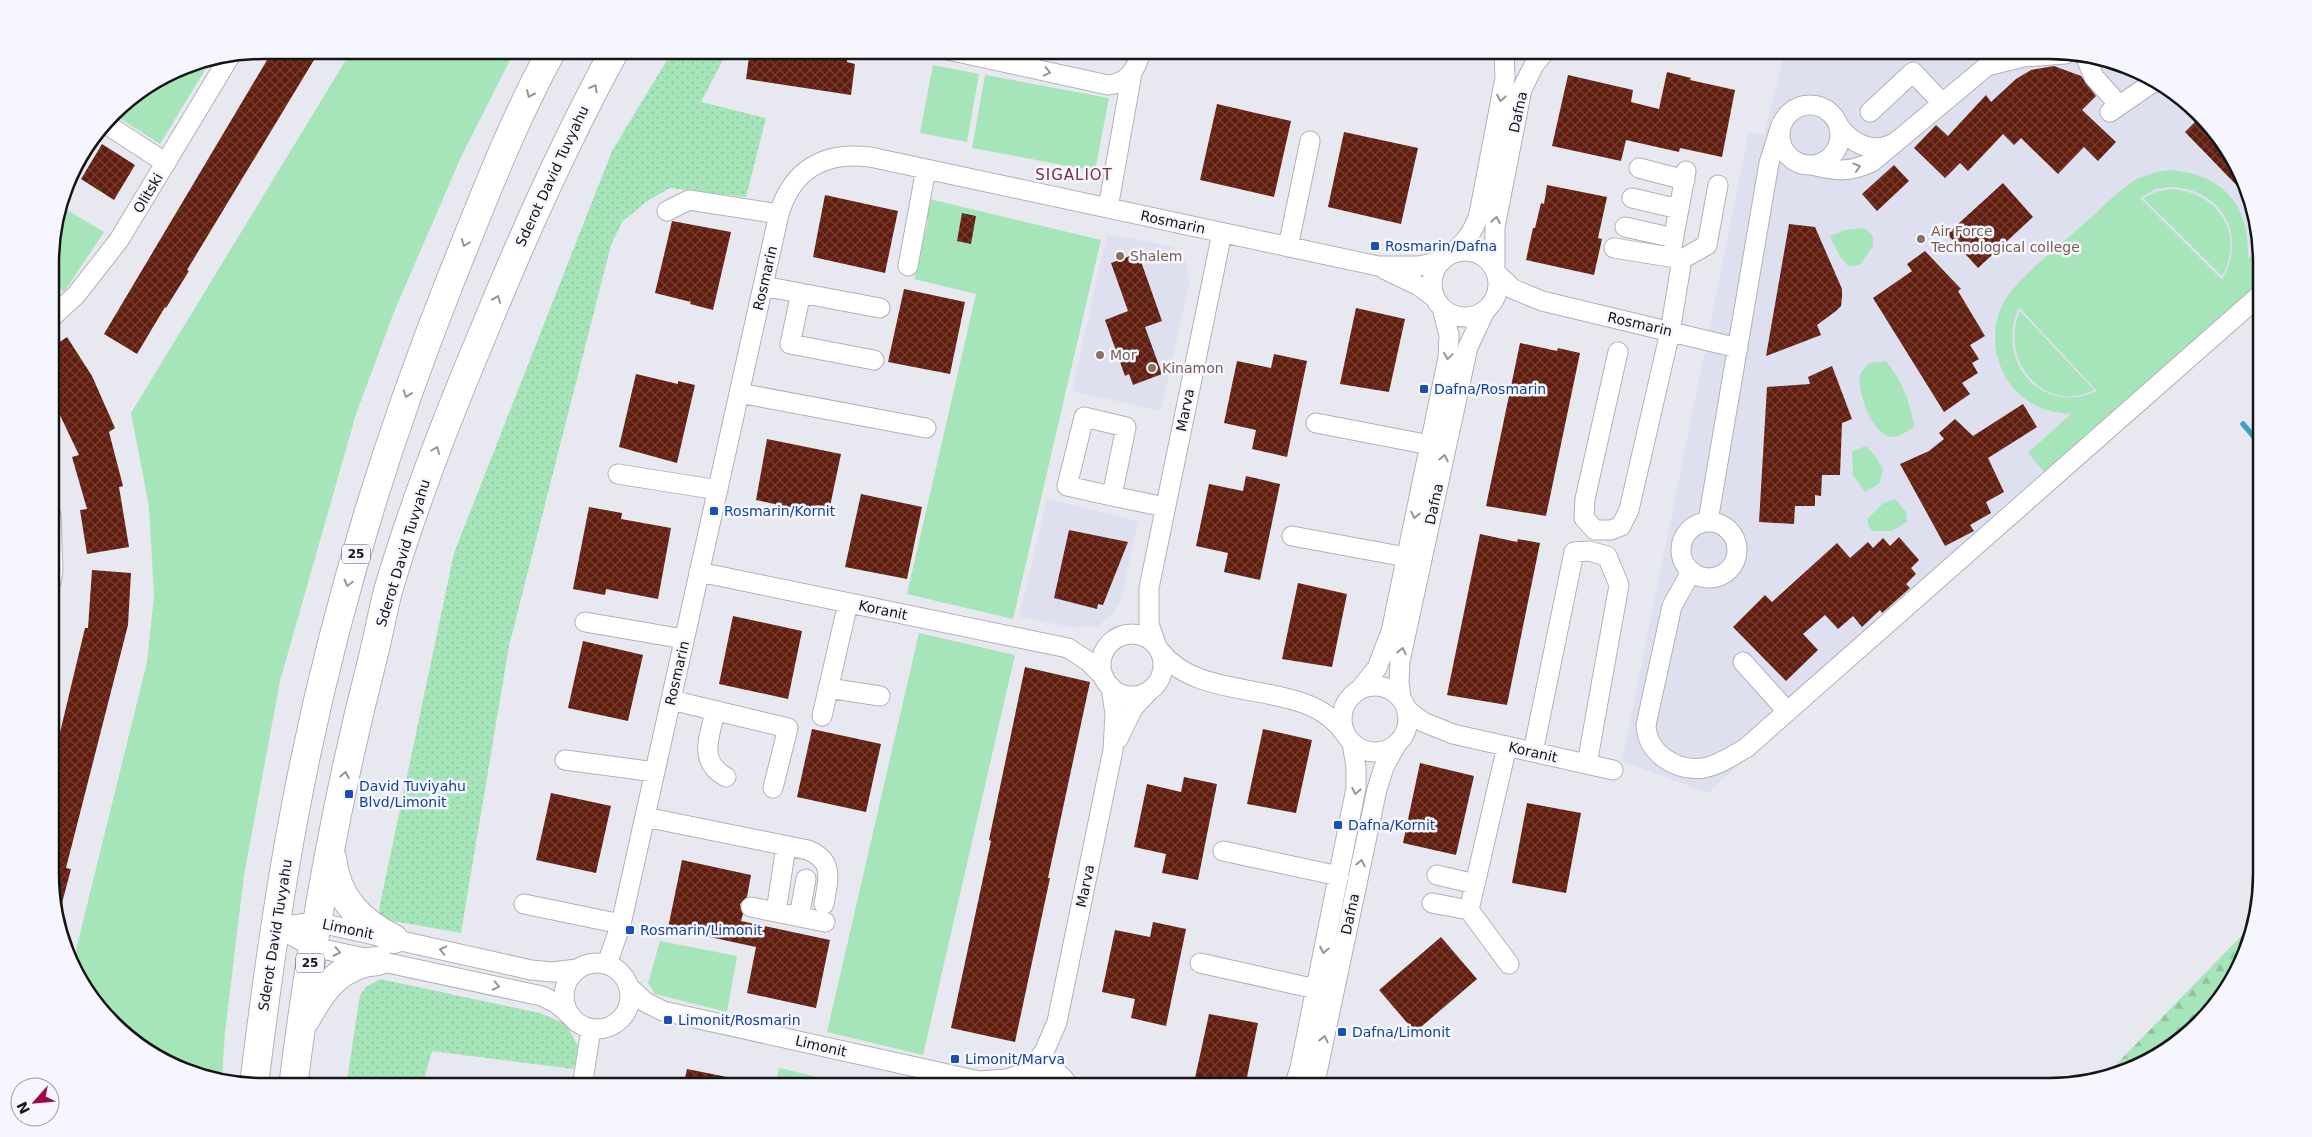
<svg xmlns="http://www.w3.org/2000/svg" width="2312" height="1137" font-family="'DejaVu Sans',sans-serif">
  <defs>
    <pattern id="grass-dots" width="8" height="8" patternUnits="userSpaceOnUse" patternTransform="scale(1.25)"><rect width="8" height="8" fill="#a6e4b9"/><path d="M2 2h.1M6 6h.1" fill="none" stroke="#8ec39e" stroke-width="1.8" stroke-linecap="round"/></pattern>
    <pattern id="forest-firs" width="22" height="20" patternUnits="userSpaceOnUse" patternTransform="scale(1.25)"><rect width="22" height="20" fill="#a6e4b9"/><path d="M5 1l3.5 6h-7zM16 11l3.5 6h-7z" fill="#8ec39e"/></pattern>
    <pattern id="building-cross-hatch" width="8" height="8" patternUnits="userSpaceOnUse" patternTransform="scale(1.25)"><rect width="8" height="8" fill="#611e0f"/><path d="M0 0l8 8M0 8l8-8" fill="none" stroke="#733d31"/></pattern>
  </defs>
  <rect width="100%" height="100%" fill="#e8e9f0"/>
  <path fill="#dee0ef" d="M2005 50H2049L2143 72 2218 133 2246 182 2260 235V304L1708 793 1622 761 1749 132 1764 135 1785 51 1898 53Z
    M1107 234 1173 247 1186 259 1189 283 1161 411 1072 391Z
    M1047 499 1138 521 1122 596 1114 613 1098 626 1072 627 1019 617Z"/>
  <path fill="url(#grass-dots)" d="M673 50H728L701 102 766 118 746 197 670 188 646 202 622 222 611 245 509 646 461 933 381 919 379 909 454 553 612 151Z
    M380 979 540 1013 566 1024 578 1046 574 1069 432 1051 422 1087H346L360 995 366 987Z"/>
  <path fill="url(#forest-firs)" d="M2250 927 2240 968 2209 1014 2168 1051 2118 1076 2102 1079Z"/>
  <path fill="#a6e4b9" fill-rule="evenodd" d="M352 50H515L461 157 394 312 356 414 280 681 244 875 225 1032 222 1078 169 1065 94 1004 72 966 147 662 154 596 149 506 131 413Z
    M211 60 160 144 113 114 122 103 182 66Z
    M933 65 979 74 967 142 920 133Z
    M985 75 1109 98 1095 171 972 148Z
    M2170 170C2224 174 2250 206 2248 259L2260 248V285L2046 474 2028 453 2071 414C2059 413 2046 411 2035 405 1997 385 1984 336 2005 300 2019 276 2063 243 2085 223 2101 209 2118 190 2137 179 2148 174 2159 171 2170 170ZM2171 187C2222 189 2248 235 2222 280L2140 198 2155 189ZM2019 307 2097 391C2041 417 1994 360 2019 307Z
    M2171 189C2217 192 2246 233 2222 276L2143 198 2156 192Z
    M921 197 1101 240 1013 619 907 594 976 294 914 279 928 221 916 218Z
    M62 207 104 232 64 292 51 279 50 248Z
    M1864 228 1873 236V246L1860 265 1848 266 1839 255 1830 236 1845 230Z
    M2020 311 2094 390C2044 416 1998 358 2020 311Z
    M1886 361C1902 381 1910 401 1914 427 1907 431 1900 437 1893 437 1873 436 1857 393 1860 376 1861 371 1866 367 1869 363Z
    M1866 446 1876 457 1883 470 1879 484 1865 492 1853 475 1852 451Z
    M1895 499 1906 512 1907 522 1892 531H1871L1867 519 1882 504Z
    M919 633 1015 655 923 1055 827 1032Z
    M660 941 737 956 727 1012 655 994 648 983Z
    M779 1068 848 1084 847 1087H775Z"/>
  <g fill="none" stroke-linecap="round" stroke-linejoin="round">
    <path stroke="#3fa2c0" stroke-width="5.5" d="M2243 424 2261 445"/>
  </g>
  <path fill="url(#building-cross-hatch)" d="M273 50H320L187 270 189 271 166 308 165 307 137 354 104 334Z
    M764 50H848L847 62 855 64 851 95 746 79 749 57 763 59Z
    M2054 66 2081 76 2096 96 2082 110 2116 142 2098 161 2084 147 2058 174 2021 138 2014 145 2003 134 1968 171 1960 163 1945 178 1914 148 1936 125 1948 136 1986 95 1991 102 2016 79 2031 70Z
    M1667 72 1691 78 1690 80 1735 90 1722 157 1680 148 1679 152 1626 140 1621 161 1552 146 1568 75 1633 90 1631 102 1659 109Z
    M1217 104 1291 121 1274 197 1200 180Z
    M2199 118 2218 133 2246 182 2250 199 2185 132Z
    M1344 132 1418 148 1401 224 1328 207Z
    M102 144 135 165 114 200 81 179Z
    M1894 165 1909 181 1877 211 1862 194Z
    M2003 183 2033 217 1978 268 1947 234Z
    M1547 185 1607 197 1598 238 1602 239 1594 275 1526 260 1533 228H1535L1541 203 1544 204Z
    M825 195 898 211 885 273 813 257Z
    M962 213 976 216 971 244 957 241Z
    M672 221 731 232 713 310 690 304 691 302 655 293Z
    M1789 224 1815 227 1842 289V297L1841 306 1836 311 1817 325 1821 335 1766 356Z
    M1925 251 1961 289 1958 291 1985 336 1970 345 1979 359 1972 363 1978 373 1962 383 1970 394 1944 412 1873 298 1912 271 1907 264Z
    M1138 253 1162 321 1145 327 1162 374 1133 385 1129 374 1125 376 1105 320 1128 311 1111 263Z
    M904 289 965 302 950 374 888 362Z
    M1356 308 1405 319 1389 392 1340 384Z
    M67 337 92 376 115 428 109 432 123 486 119 487 129 547 87 554 80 510 87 509 72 457 79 455 57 409 60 408 51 393V348Z
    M1520 343 1557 351 1558 348 1580 353 1546 516 1486 506Z
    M1274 354 1307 361 1287 457 1252 449 1256 430 1224 423 1237 361 1271 368Z
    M1832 366 1852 419 1842 423 1840 475H1822L1821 496 1815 495V506H1795L1794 524 1759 522 1767 387 1810 384 1808 377Z
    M636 374 678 384V381L695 385 677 463 619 447Z
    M2023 404 2037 427 1988 458 2004 492 1986 502 1991 513 1970 525 1974 531 1945 546 1900 464 1929 451 1944 439 1939 433 1955 419 1973 436Z
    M767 439 841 454 828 516 756 500Z
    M1246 476 1280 484 1260 580 1224 572 1228 553 1196 546 1209 484 1243 491Z
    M861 494 922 507 907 579 845 567Z
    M589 507 622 513 621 519 671 528 658 599 606 589 605 595 573 589Z
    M1069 530 1128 542 1103 605 1098 604 1097 609 1054 598Z
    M1480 534 1517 542 1518 539 1540 543 1507 705 1447 695Z
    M1899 537 1919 560 1911 568 1916 574 1906 584 1910 588 1882 613 1880 610 1862 627 1853 616 1838 629 1825 615 1803 634 1818 650 1786 681 1733 627 1765 595 1772 602 1837 543 1850 558 1868 542 1873 548 1883 538 1890 546Z
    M92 570 131 573 128 625 66 868 71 869 57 922 52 902V766L85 628H88Z
    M1298 583 1347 594 1332 667 1282 659Z
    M733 616 802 631 788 699 719 684Z
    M583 641 643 655 628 721 568 708Z
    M1025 667 1090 682 1048 878H1050L1015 1042 951 1028 991 841 989 840Z
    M812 729 881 744 866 812 797 797Z
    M1263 729 1312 740 1296 813 1247 804Z
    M1420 763 1474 776 1456 855 1403 843Z
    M1184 777 1217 784 1198 880 1162 873 1166 854 1134 847 1147 784 1181 792Z
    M551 793 611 806 596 873 536 860Z
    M1527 803 1581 813 1566 893 1512 883Z
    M682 860 751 875 747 897 740 904 743 914 741 921 830 940 816 1008 747 993 756 947 668 928Z
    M1153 922 1186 929 1166 1026 1131 1018 1135 999 1102 992 1115 930 1150 937Z
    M1441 937 1477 979 1415 1032 1379 990Z
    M1209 1014 1258 1023 1245 1087H1193Z
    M687 1069 742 1080 741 1087H683Z"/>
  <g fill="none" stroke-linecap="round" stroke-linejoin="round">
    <g stroke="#b1b2b9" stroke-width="21">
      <path id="minor" d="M948 50 1108 85C1129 83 1137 69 1141 50
        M2086 58 2094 77 2119 105
        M1780 135a30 30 0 1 1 60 0a30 30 0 1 1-60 0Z
        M1870 112 1913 72 1942 103
        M2110 112 2155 81
        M106 124 166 163
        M1839 126C1851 143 1872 154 1892 144
        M1812 165C1836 171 1849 173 1872 162L1987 66 2023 57 2065 54
        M1639 168 1685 180
        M1632 198 1679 209
        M1108 208 1132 73
        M667 211 689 200 779 214
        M1625 227 1674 238
        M1288 247 1310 141
        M1614 248 1682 259 1670 332 1629 510 1621 526 1611 530H1595L1584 518 1585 499 1618 352
        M1432 284a33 33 0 1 1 66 0a33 33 0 1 1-66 0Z
        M1450 254C1465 244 1474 231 1479 214L1505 78 1504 50
        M1670 257 1686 171
        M1682 259 1707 245 1718 185
        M908 266 926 169
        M1384 269 1419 286 1434 297
        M1495 269V227L1522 89 1534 65 1546 50
        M1497 274 1513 289 1542 301 1738 348
        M763 286 880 308
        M801 293 790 344 874 360
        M51 318 76 295 119 240 230 56
        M739 393 926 428
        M1084 417 1126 427 1112 496 1067 486Z
        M1316 423 1430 445
        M618 474 718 490
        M1112 496 1165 507
        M51 515 53 571 51 582
        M1708 521 1769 163 1781 125
        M1681 550a28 28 0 1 1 56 0a28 28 0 1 1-56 0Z
        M1292 536 1406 557
        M699 572 1068 648 1088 661 1104 677
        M1691 572 1672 606 1646 725C1647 753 1676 772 1704 768 1719 765 1732 756 1746 748L2260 295
        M585 622 684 639
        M1101 665a31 31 0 1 1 62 0a31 31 0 1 1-62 0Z
        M1157 647 1149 624V588L1222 233
        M1160 651C1203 707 1306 675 1345 734
        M1743 662 1787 711
        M1342 719a33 33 0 1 1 66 0a33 33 0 1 1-66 0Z
        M828 688 880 696
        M1360 689 1377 668 1391 632 1448 358 1449 335 1442 308
        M1401 699 1399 682 1400 661 1468 347 1485 311
        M671 700 788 728 773 788
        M1406 709 1423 722 1453 734 1613 770
        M715 711C710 737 697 761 726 777
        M822 716 848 603
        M1118 739 1133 708 1150 690
        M1507 746 1469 910 1509 964
        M1533 752 1574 552 1589 551 1607 556 1619 585 1587 764
        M565 760 655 772
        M645 817 808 850C835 861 828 880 824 904
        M1223 851 1339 876
        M1437 875 1475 884
        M1432 903 1469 910
        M524 904 621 924
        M751 907 825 922
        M776 912 786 846
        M799 917 806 879
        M276 927 313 947 542 996 556 1003 570 1015
        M276 927 316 922 531 970 552 972 577 969
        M564 996a33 33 0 1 1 66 0a33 33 0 1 1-66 0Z
        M1200 963 1316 989
        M607 964 621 924 779 214C792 170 824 151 870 157L1378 266H1419L1442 261
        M628 986 645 1002 663 1011 979 1081 1006 1079 1023 1074
        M1029 1070 1044 1052 1057 1022 1113 750 1115 714 1111 687
        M1024 1073C1041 1063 1060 1069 1069 1087
        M582 1087 591 1029
        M1294 1087 1300 1068 1356 788V767L1352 743
        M1314 1087 1377 789 1384 767 1396 745"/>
    </g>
    <g stroke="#b1b2b9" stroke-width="30">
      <path id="highway" d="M332 858C336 898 360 922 394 939
        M306 1019C322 989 341 963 378 961
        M254 1085C265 995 277 905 294 816 328 632 382 452 451 279 482 202 512 123 552 50
        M293 1087C311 943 336 801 372 661 378 638 382 614 388 591 413 505 446 421 481 338 521 240 564 143 615 50"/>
    </g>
    <use href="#minor" stroke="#fff" stroke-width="19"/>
    <use href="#highway" stroke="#fff" stroke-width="28"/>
  </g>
  <defs><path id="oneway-chevron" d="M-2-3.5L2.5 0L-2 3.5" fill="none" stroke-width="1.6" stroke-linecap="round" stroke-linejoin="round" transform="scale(1.25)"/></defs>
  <g stroke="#969697">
    <use href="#oneway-chevron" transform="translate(1047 72) rotate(13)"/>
    <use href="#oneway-chevron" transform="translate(594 88) rotate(-61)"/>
    <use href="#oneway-chevron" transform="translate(530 94) rotate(114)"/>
    <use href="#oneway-chevron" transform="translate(1501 98) rotate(101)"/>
    <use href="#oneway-chevron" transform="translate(1857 167) rotate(-17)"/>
    <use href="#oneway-chevron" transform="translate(1496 220) rotate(-80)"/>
    <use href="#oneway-chevron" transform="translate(465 243) rotate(111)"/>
    <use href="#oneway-chevron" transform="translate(497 299) rotate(-68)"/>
    <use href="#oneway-chevron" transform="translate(1448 356) rotate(98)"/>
    <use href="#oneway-chevron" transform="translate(407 394) rotate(109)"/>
    <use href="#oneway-chevron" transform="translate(436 450) rotate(-69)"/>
    <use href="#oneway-chevron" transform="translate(1444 458) rotate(-78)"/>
    <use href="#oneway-chevron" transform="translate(1415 515) rotate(102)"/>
    <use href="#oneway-chevron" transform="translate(348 583) rotate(105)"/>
    <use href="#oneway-chevron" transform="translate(1402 651) rotate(-78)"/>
    <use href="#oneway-chevron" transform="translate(345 775) rotate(-79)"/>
    <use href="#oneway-chevron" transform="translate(1356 791) rotate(100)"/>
    <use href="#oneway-chevron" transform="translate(1361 863) rotate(-78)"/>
    <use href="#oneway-chevron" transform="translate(443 950) rotate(-167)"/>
    <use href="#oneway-chevron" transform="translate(1324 950) rotate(101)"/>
    <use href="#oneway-chevron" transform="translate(337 952) rotate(12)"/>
    <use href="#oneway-chevron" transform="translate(496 986) rotate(12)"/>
    <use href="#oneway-chevron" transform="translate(1324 1039) rotate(-78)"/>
  </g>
  <g fill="#8d6e63" stroke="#f5f6fe" stroke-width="2">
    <circle cx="1921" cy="239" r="5"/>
    <circle cx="1120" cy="256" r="5"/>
    <circle cx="1100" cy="355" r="5"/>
    <circle cx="1152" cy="368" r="5"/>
  </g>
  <g fill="#1a4fb4" stroke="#f5f6fe" stroke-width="2">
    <rect x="1370" y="241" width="10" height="10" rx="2.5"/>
    <rect x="1419" y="384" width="10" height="10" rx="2.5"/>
    <rect x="709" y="506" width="10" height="10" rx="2.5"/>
    <rect x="344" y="789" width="10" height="10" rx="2.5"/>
    <rect x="1333" y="820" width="10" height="10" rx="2.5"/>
    <rect x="625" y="925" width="10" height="10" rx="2.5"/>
    <rect x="663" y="1015" width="10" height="10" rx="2.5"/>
    <rect x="1337" y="1027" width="10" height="10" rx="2.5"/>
    <rect x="950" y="1054" width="10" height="10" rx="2.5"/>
  </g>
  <g text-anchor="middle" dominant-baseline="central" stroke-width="5" stroke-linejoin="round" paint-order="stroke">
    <g fill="#f5f6fe" stroke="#58585d" stroke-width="1">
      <rect x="342" y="544.5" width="28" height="19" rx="4"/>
      <rect x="296" y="953.5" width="28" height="19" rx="4"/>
    </g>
    <g font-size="12" font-weight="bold" fill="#151518">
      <text x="356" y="554">25</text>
      <text x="310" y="963">25</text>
    </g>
    <g font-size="14" fill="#151518" stroke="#f5f6fe">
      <text transform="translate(1518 112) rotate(-78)">Dafna</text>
      <text transform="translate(552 176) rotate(-65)">Sderot David Tuvyahu</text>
      <text transform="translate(148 193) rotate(-59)">Olitski</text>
      <text transform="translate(1173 222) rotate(12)">Rosmarin</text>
      <text transform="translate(765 278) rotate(-77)">Rosmarin</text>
      <text transform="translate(1640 324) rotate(13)">Rosmarin</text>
      <text transform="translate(1185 410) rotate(-79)">Marva</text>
      <text transform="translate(1434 504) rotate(-78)">Dafna</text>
      <text transform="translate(403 553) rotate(-73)">Sderot David Tuvyahu</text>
      <text transform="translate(883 610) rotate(12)">Koranit</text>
      <text transform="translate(677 673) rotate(-77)">Rosmarin</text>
      <text transform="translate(1533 752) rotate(13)">Koranit</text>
      <text transform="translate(1085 886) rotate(-78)">Marva</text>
      <text transform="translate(1350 914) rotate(-78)">Dafna</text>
      <text transform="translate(348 929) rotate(12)">Limonit</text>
      <text transform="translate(275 935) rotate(-81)">Sderot David Tuvyahu</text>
      <text transform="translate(821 1046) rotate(13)">Limonit</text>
    </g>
    <g font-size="14" fill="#785e54" stroke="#f5f6fe" text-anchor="start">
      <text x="1931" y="231">Air Force<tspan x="1931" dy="16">Technological college</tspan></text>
      <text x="1130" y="256">Shalem</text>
      <text x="1110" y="355">Mor</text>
      <text x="1162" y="368">Kinamon</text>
    </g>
    <g font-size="14" fill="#164399" stroke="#f5f6fe" text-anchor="start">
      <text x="1385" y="246">Rosmarin/Dafna</text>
      <text x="1434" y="389">Dafna/Rosmarin</text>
      <text x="724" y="511">Rosmarin/Kornit</text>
      <text x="359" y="786">David Tuviyahu<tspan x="359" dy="16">Blvd/Limonit</tspan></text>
      <text x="1348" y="825">Dafna/Kornit</text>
      <text x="640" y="930">Rosmarin/Limonit</text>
      <text x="678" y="1020">Limonit/Rosmarin</text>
      <text x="1352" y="1032">Dafna/Limonit</text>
      <text x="965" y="1059">Limonit/Marva</text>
    </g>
    <g font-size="15" letter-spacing="1" fill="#763043" stroke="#f5f6fe">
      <text x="1074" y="175">SIGALIOT</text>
    </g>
  </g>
  <path d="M0 0H2312V1137H0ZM263 59H2049A204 204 0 0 1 2253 263V874A204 204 0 0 1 2049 1078H263A204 204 0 0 1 59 874V263A204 204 0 0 1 263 59Z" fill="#f5f6fe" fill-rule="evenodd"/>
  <path fill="none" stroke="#151518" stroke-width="2.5" d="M263 59H2049A204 204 0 0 1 2253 263V874A204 204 0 0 1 2049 1078H263A204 204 0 0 1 59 874V263A204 204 0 0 1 263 59Z"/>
  <g transform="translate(35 1102) rotate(243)"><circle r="24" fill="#f5f6fe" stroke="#9b9ca2"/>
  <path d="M0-4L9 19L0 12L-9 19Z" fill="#a00649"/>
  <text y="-8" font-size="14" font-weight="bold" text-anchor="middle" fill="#151518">N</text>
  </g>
</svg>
